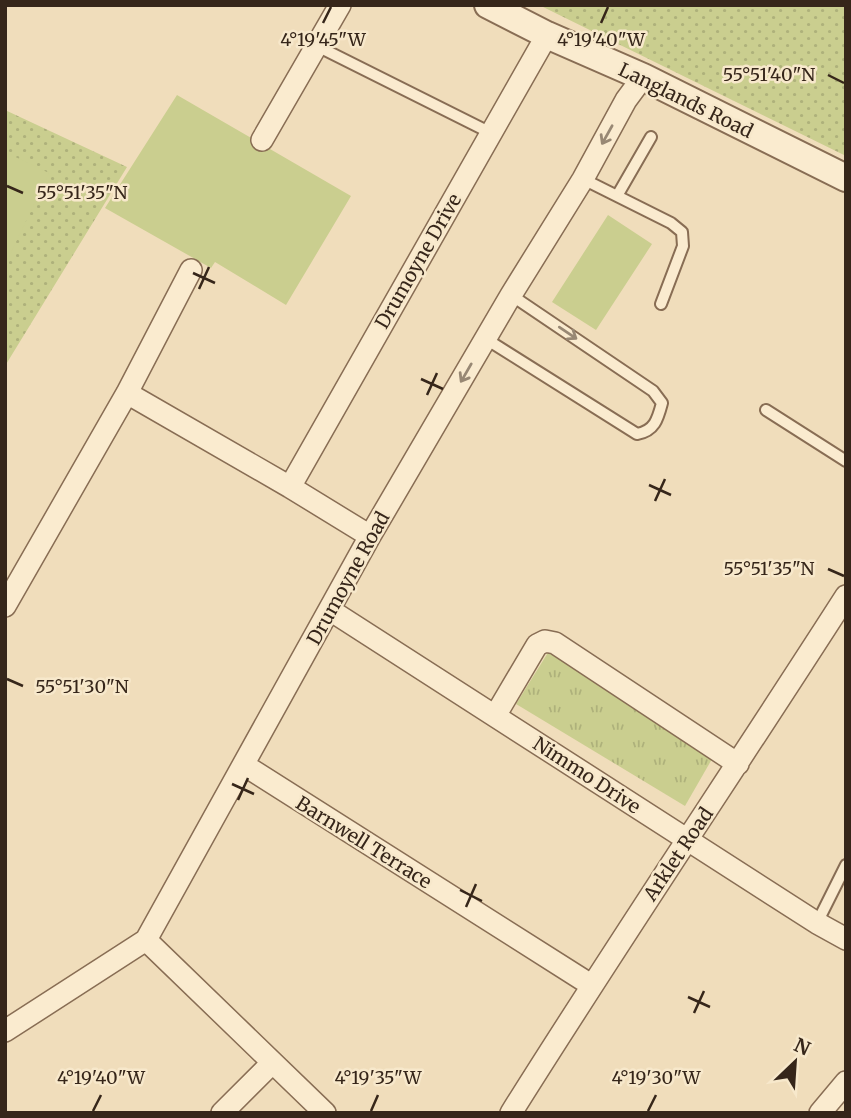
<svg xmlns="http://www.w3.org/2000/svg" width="851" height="1118" font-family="Merriweather,serif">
  <defs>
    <pattern id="grass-tufts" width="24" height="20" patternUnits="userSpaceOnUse" patternTransform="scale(1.75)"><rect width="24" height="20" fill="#cace8f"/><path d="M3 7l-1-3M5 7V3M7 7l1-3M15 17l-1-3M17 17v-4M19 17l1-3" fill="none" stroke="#aeb17b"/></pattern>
    <pattern id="park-dots" width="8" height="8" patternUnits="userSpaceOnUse" patternTransform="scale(1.75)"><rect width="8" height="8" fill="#cace8f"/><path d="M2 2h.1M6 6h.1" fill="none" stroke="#aeb17b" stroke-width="1.8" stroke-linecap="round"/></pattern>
  </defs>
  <rect width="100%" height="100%" fill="#f0ddbb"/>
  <path fill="url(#grass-tufts)" d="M549 651 712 759 685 806 516 704Z"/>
  <path fill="url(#park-dots)" d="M539 5H846V156Z
    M5 110 127 167 5 366Z"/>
  <path fill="#cace8f" d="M177 95 351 196 286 305 215 262 211 268 105 208Z
    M5 152 49 173 5 265Z
    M608 215 652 244 596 330 552 302Z"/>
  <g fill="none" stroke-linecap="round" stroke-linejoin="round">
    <g stroke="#886d54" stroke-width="14">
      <path id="service" d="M317 46 491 133
        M583 179 671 223 682 232 683 246 661 304
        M617 196 651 137
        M486 339 637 434C655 431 658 418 662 403L653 391 511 295
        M766 410 846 461
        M817 923 846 865"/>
    </g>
    <g stroke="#886d54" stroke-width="24">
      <path id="minor" d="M262 140 340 5
        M127 393 290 487 370 536
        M290 487 547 35
        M5 606 127 393 191 270
        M330 610 817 923 846 939
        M495 716 537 645 545 641 555 643 738 764
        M244 765 591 985
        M146 940 325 1113
        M5 1031 146 940 370 536 511 295 583 179 626 100 643 77
        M222 1113 272 1063
        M511 1113C620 939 735 769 846 596
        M820 1113 846 1082"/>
    </g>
    <g stroke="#886d54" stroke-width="30">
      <path id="tertiary" d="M488 5 547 35 643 77 846 178"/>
    </g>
    <use href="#service" stroke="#faebcf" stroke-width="10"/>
    <use href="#minor" stroke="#faebcf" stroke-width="21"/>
    <use href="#tertiary" stroke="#faebcf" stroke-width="26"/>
  </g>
  <defs><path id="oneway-shaft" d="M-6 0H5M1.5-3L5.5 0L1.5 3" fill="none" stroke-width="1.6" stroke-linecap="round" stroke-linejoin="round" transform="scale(1.75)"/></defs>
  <g stroke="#988874">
    <use href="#oneway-shaft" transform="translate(607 135) rotate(119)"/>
    <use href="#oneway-shaft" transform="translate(568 333) rotate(34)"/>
    <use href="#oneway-shaft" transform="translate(466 373) rotate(120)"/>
  </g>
  <path fill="none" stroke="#36261a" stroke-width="2.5" d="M323 23 331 7M601 23 608 7M828 75 844 83M7 186 23 193M193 273 215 283M199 289 209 267M421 379 443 389M427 395 437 373M649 485 671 495M655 501 665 479M828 569 844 576M7 679 23 686M232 784 254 794M238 800 248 778M460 890 482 901M466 907 476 884M688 997 710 1007M694 1013 704 991M93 1111 101 1095M371 1111 378 1095M648 1111 656 1095"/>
  <g text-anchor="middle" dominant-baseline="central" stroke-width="5" stroke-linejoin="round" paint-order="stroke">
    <g font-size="19" fill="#36261a" stroke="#f7e8cb">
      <text transform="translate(686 100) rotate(26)">Langlands Road</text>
      <text transform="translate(418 261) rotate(-60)">Drumoyne Drive</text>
      <text transform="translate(348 578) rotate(-61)">Drumoyne Road</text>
      <text transform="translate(587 775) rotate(33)">Nimmo Drive</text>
      <text transform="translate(364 842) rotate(32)">Barnwell Terrace</text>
      <text transform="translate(678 854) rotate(-56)">Arklet Road</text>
    </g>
  </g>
  <g font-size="18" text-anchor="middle" fill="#36261a" stroke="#f7e8cb" stroke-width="5" stroke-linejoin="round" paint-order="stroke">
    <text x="323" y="46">4°19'45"W</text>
    <text x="601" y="46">4°19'40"W</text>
    <text x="769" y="81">55°51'40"N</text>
    <text x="82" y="199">55°51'35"N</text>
    <text x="769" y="575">55°51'35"N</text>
    <text x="82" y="693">55°51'30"N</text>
    <text x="101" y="1084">4°19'40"W</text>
    <text x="378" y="1084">4°19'35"W</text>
    <text x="656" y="1084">4°19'30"W</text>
  </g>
  <rect width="851" height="1118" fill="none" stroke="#36261a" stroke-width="14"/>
  <g transform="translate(795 1062) rotate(25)" stroke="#f7e8cb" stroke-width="5" paint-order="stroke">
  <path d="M0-5L12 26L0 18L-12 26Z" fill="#36261a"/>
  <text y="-10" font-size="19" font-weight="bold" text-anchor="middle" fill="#36261a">N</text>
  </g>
</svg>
